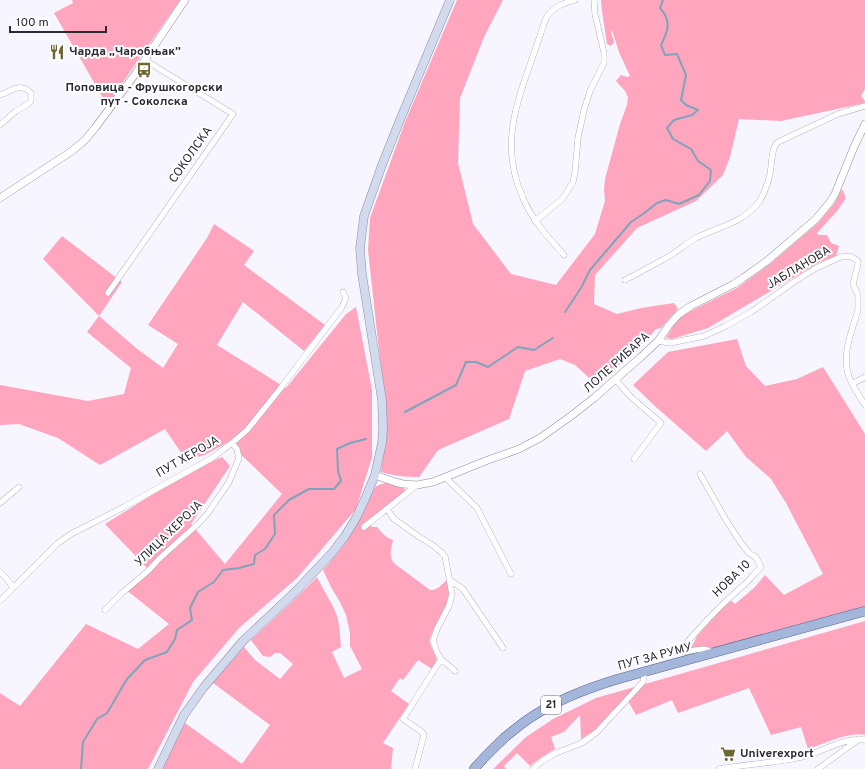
<svg xmlns="http://www.w3.org/2000/svg" width="865" height="769" font-family="Overpass,sans-serif">
  <rect width="100%" height="100%" fill="#f7f5ff"/>
  <path fill="#ffa5bd" d="M72 0H180L107 105 54 13 73 3Z
    M457 0H503L484 37 460 98 458 163 473 224 511 274 556 285 595 234 605 201 604 189 605 179 620 124 627 105 628 97 625 91 616 81 621 75 627 77 630 76 619 52 612 30 611 32 614 42 611 46 607 44 602 11 601 0H865V89L861 96 865 101V103L781 121 739 119 730 157 723 175 696 201 637 228 595 275 594 304 617 314 641 308 674 303 678 309 671 316 661 328 656 329 649 337 597 385 575 365 560 359 525 371 509 419 438 450 419 477C406 477 394 476 381 472L385 443 386 406 378 341 368 250 370 218 405 122Z
    M842 189 846 198 837 211 817 233 818 235H827L831 243 839 246 836 256 820 262 708 328 672 339 666 338C672 328 677 319 687 313L737 288 770 264 819 222 834 204Z
    M214 224 254 251 244 265 325 325 304 351 243 302 217 345 286 388 346 314 356 307 372 390V457L356 509 297 578 239 628 193 682 148 769H0V693L20 706 86 624 138 649 169 624 125 589 148 569 105 524 190 471 222 457 230 466 191 524 225 564 282 494 228 442 205 455 186 460 165 429 100 465 58 438 19 424 0 425V385L88 401 124 394 131 368 87 332 99 316 43 259 62 236 122 282 99 316 136 348 163 368 178 344 148 325 207 238Z
    M737 339 746 366 765 386 797 379 823 367 865 434V609L690 658 689 652 697 636 713 618 730 600 735 604 754 588 765 575 784 595 823 574 786 503 771 479 746 457 727 431 706 451 656 407 633 385 668 352Z
    M386 483 403 488 406 490 369 522 372 527H377C382 533 386 538 393 540 391 549 388 557 395 564L430 590C437 591 442 584 447 580L449 594 446 605 434 628 429 641 437 660 432 669 418 660 403 680 400 678 391 691 409 704 383 743 393 748 391 769H162L185 723 242 764 270 725 213 683 244 647 255 660 280 679 293 664 280 653H275L270 657 263 656 251 640 298 596 317 577C323 590 332 602 337 616 340 626 340 637 341 647L332 652 344 678 362 669 350 646V633L346 615 340 602 331 587 323 570C337 555 349 540 358 522 364 512 367 500 373 491 376 485 380 484 386 483Z
    M865 621V735C849 731 824 744 808 749L801 727 771 735 749 688 678 713 672 700 636 715 628 701 613 710 595 730 581 739 580 715 564 732 551 737 555 749 539 759 530 766 517 753 504 766 506 769H493L526 737 553 719 596 698Z"/>
  <g fill="none" stroke-linecap="round" stroke-linejoin="round">
    <path stroke="#7ca5bc" stroke-width="2" d="M565 312 581 288 590 270 631 222 643 214 657 203 666 200 679 204 699 195 710 181 711 170 698 161 691 149 673 139 667 128 674 120 692 115 698 110 686 105 681 100 686 75 677 54 665 55 661 45C668 31 672 21 660 8L663 0
      M405 412 456 385 466 362H476L488 367 518 347 534 350 553 338
      M81 769 83 742 97 719 107 713 127 679 145 660 167 652 175 639 177 630 192 620 190 608 198 592 214 582 223 570 239 568 254 564 255 555 265 549 275 534 274 515 289 500 309 489H334L341 481 338 471 337 449 350 443 366 439"/>
    <g stroke="#918da3" stroke-width="6">
      <path id="minor" d="M0 95C11 91 21 82 31 93V101L28 104 16 111 0 125
        M535 221 561 200 565 195 573 182 575 172 578 138 584 110 590 91 604 63V53L595 14 594 0
        M564 255C548 237 532 220 523 198 501 150 514 108 531 62 536 47 541 33 546 18 553 7 563 3 575 0
        M625 280C640 272 656 264 671 255 679 250 687 243 696 238 719 226 742 224 759 202 764 194 768 183 770 174 772 165 771 147 778 142L838 114 865 106
        M108 293 233 114 145 60
        M658 341 670 343 704 336 726 326 751 312 794 282 816 268 836 259 841 257 850 256 855 259 858 261V264L853 284 858 295V310C852 331 841 355 849 377 853 387 859 396 865 405
        M616 380 631 397 661 423 634 459
        M852 384 865 377
        M700 474 726 520 741 543 750 554 756 557 761 567C756 572 751 578 746 583 730 597 714 612 699 629 693 636 685 642 684 652 693 651 705 646 713 653
        M445 477 477 508 511 574
        M0 503 19 487
        M387 509 394 519 418 536 434 546 441 552 445 556 452 594 449 606 437 629 433 641 437 652 441 659 455 671
        M364 527 417 485
        M0 572 7 579 13 587
        M450 580 463 589 503 648
        M0 601 58 543 71 534 124 507 212 458 232 443 247 430 280 389 342 307 346 298 343 292
        M105 610 122 593 148 571 159 559 199 523 208 513 229 482 239 458 237 449 232 443
        M415 769 424 735 422 732 403 719 441 659
        M533 769 542 761 556 753 582 743 589 738 597 732 643 682 645 672
        M719 769C747 764 775 763 802 757 823 752 843 737 865 740
        M818 769 859 739"/>
    </g>
    <g stroke="#918da3" stroke-width="8">
      <path id="tertiary" d="M0 198 72 151 85 140 95 128 136 73 185 0
        M375 475 395 482 403 484 417 485 433 482 488 460 519 449 540 438 571 416 594 398 641 357 658 341 669 325 679 314 691 306 734 284 743 278 767 261 816 219 830 202 835 194 854 147 865 124"/>
    </g>
    <g stroke="#918da3" stroke-width="9">
      <path id="secondary" d="M158 769 184 715 204 687 243 641 295 592 332 553 345 536 355 520 366 497 375 475 382 443 383 429 382 400 362 274 360 248 364 216 382 165 400 120 450 0"/>
    </g>
    <g stroke="#526690" stroke-width="10">
      <path id="primary" d="M474 769C483 758 494 748 504 738 514 730 523 722 533 716 559 699 588 688 618 679L865 611"/>
    </g>
    <use href="#minor" stroke="#fff" stroke-width="5.5"/>
    <use href="#tertiary" stroke="#fff" stroke-width="7"/>
    <use href="#secondary" stroke="#d1dbed" stroke-width="8"/>
    <use href="#primary" stroke="#a4b7da" stroke-width="9"/>
  </g>
  <defs>
    <g id="restaurant-bare" transform="scale(1.2)"><path d="M-5-6h1v4h1v-4h1v4h1v-4h1v5L-1.5 .5V6h-2V.5L-5-1ZM5-6V6H3V1.5H1.5Q1.5-4 5-6Z" fill="#6d6733" stroke="#fff" stroke-width="2.5" paint-order="stroke"/></g>
    <g id="bus-bare" transform="scale(1.2)"><path d="M-5-6H5V4H4V6H2V4H-2V6H-4V4H-5ZM-3.5-4V0h7V-4ZM-3.5 1.2v1.5H-2V1.2ZM2 1.2v1.5H3.5V1.2Z" fill="#6d6733" stroke="#fff" stroke-width="2.5" paint-order="stroke"/></g>
    <g id="supermarket-bare" transform="scale(1.2)"><path d="M-6-5.5h2.5l.6 2H6L4.5 2H-2.5L-4.4-4H-6ZM-1.5 3.2a1.3 1.3 0 1 0 .1 0ZM3 3.2a1.3 1.3 0 1 0 .1 0Z" fill="#6d6733" stroke="#fff" stroke-width="2.5" paint-order="stroke"/></g>
  </defs>
  <g fill-rule="evenodd">
    <use href="#restaurant-bare" x="57" y="52"/>
    <use href="#bus-bare" x="144" y="70"/>
    <use href="#supermarket-bare" x="728" y="754"/>
  </g>
  <g text-anchor="middle" dominant-baseline="central" stroke-width="4" stroke-linejoin="round" paint-order="stroke">
    <rect fill="#fff" stroke="#6b6970" stroke-width="1" x="541" y="696" width="20" height="18" rx="3"/>
    <g font-size="11" font-weight="bold" fill="#2b2932">
      <text x="551" y="705">21</text>
    </g>
    <g font-size="12" font-weight="bold" fill="#2b2932" stroke="#fff" text-anchor="start">
      <text x="69" y="52">Чарда „Чаробњак”</text>
      <text x="144" y="88" text-anchor="middle">Поповица - Фрушкогорски<tspan x="144" dy="14">пут - Соколска</tspan></text>
      <text x="740" y="754">Univerexport</text>
    </g>
    <g font-size="12" fill="#2b2932" stroke="#fff">
      <text transform="translate(191 155) rotate(-55)">СОКОЛСКА</text>
      <text transform="translate(799 268) rotate(-31)">ЈАБЛАНОВА</text>
      <text transform="translate(617 363) rotate(-42)">ЛОЛЕ РИБАРА</text>
      <text transform="translate(188 457) rotate(-30)">ПУТ ХЕРОЈА</text>
      <text transform="translate(169 534) rotate(-44)">УЛИЦА ХЕРОЈА</text>
      <text transform="translate(732 579) rotate(-44)">НОВА 10</text>
      <text transform="translate(655 657) rotate(-15)">ПУТ ЗА РУМУ</text>
    </g>
  </g>
  <path d="M10 26v6h96v-6" fill="none" stroke="#2b2932" stroke-width="2"/>
  <text x="16" y="26" font-size="12" fill="#2b2932" stroke="#ffffff" stroke-width="3" paint-order="stroke">100 m</text>
</svg>
